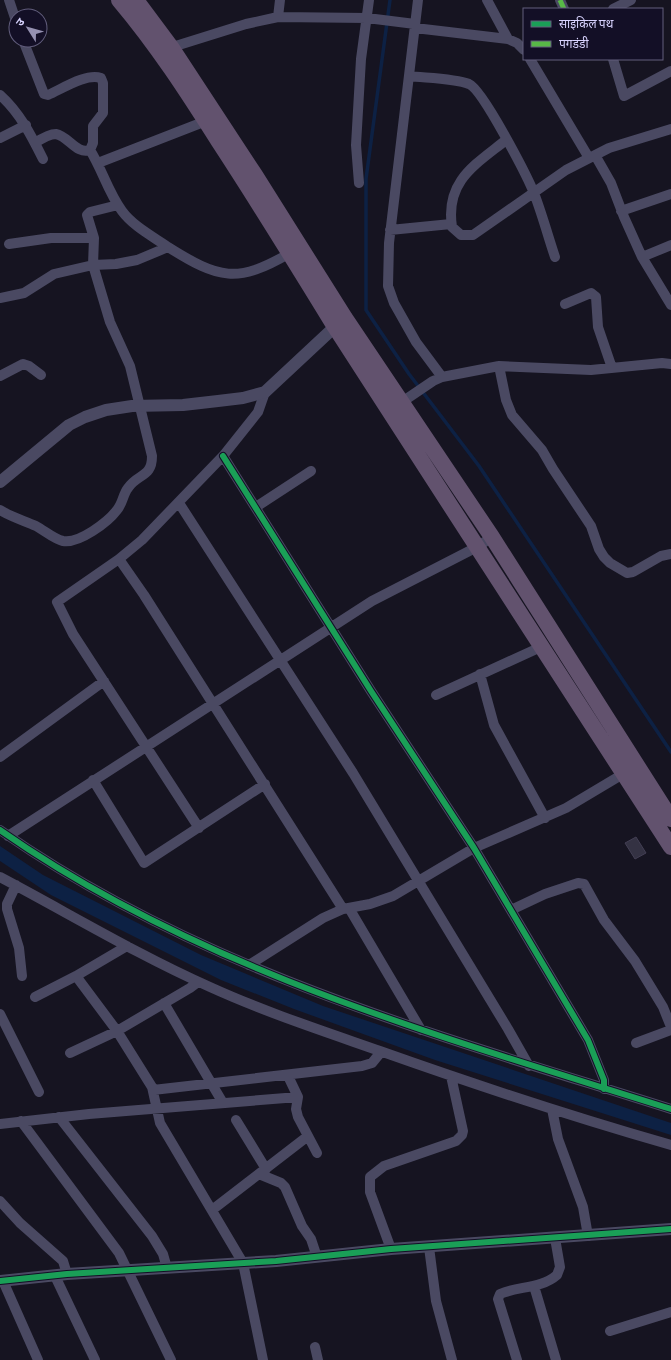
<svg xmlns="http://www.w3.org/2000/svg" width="671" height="1360" font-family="Commissioner,'Noto Sans Devanagari',sans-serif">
  <rect width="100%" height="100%" fill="#161421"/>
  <path fill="#0d2144" d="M0 846 43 875 201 955 323 1006 671 1123V1135L435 1060 294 1009 221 980 51 895 0 861Z"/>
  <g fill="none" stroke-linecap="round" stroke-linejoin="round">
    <path stroke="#0d2144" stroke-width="3.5" d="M390 0 366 179V310L409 374 479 466 671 752"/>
  </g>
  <path fill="#343243" stroke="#433f54" d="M636 837 646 853 635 859 625 843Z"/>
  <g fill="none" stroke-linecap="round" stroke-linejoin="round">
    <path stroke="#4a4962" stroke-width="10" d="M9 0 16 21
      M418 0 389 243 388 286 394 303 416 342 442 377
      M487 0 508 39
      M560 0 564 9
      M613 9 631 0
      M278 17 280 0
      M415 28 508 39 517 43 524 50
      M23 40 44 94 48 95C62 89 86 73 101 78L103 83V113L93 126V143L90 150C77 155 68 136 56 134 49 134 41 139 35 143
      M166 49 246 24 278 17 367 18 415 24
      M530 59 589 158
      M613 59 624 96 671 71
      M409 76C426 78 454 78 469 84 483 90 527 176 534 193 542 214 548 236 555 257
      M0 95C20 113 31 135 43 159
      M0 138 26 125
      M506 140C475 165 445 181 452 227L461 235H473L566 170 609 148 671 129
      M90 150C102 169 108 192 122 211 133 226 152 236 168 247
      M595 155 611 183 624 217 642 257 671 305
      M98 163 206 121
      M359 183 356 145 361 59 369 0
      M621 211 671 194
      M390 230 451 224
      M9 244 51 238H94
      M642 257 671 245
      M0 298 24 293 54 274 93 265 116 264 137 260 168 247C219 279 237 284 290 253
      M565 304 591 293 596 297 598 327 612 368
      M499 366 506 400 512 415 542 450 553 469 591 526 599 549 604 557 610 563 627 573 633 572 661 556 671 554
      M0 376 23 364 29 366 41 375
      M402 402 433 381 442 377 499 366 591 370 662 363 671 364
      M223 456 371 691 474 848 588 1040 604 1080V1089
      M179 503 353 773 508 1029 529 1066
      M256 507 311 471
      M0 510C11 517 25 521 36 526 45 531 54 539 63 541 79 544 108 522 117 510 123 503 123 494 128 488 138 473 152 478 152 456L130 366 110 322 93 265 94 238 87 215 90 212 118 205
      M119 559 144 595 343 909
      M480 674 494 725 545 818
      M436 695 543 646
      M0 757 104 681
      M93 780 144 863 265 784
      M199 828 73 634 57 602 119 559 142 540 223 456 258 412 265 392
      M0 830C201 971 440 1036 671 1109
      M8 836 372 601 477 547 492 537
      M0 877C70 914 138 955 210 987 265 1012 323 1031 380 1051 476 1085 573 1117 671 1145
      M16 885 7 904V909L19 948 22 976
      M349 908 421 1030
      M511 910 545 894 578 883 584 884 604 920 635 961 663 1007 671 1027
      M249 965 323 918 343 909 370 904 393 896 474 848 566 808 623 774
      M76 976 117 1031 152 1087 160 1123 243 1263 263 1360
      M35 997 76 976 127 946
      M164 1003 223 1103
      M0 1014 39 1092
      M636 1043 671 1030
      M70 1053 117 1031 190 988 198 982
      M288 1076 298 1097 296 1109 298 1117 317 1153
      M153 1090 362 1066 372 1063 381 1052
      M552 1109 558 1139 583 1207 588 1236
      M59 1117 152 1236 163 1254 167 1268
      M236 1120 266 1169
      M21 1121 119 1253 171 1360
      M0 1124 89 1114 298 1097
      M259 1174 281 1183 285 1187 302 1226 311 1239 317 1257
      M0 1201 20 1223 63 1261 67 1274
      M212 1210 308 1136
      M429 1247 436 1301 452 1360
      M391 1249 370 1192V1177L384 1166 456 1141 462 1135 463 1131 451 1076
      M55 1276 95 1360
      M3 1281 38 1360
      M534 1286 556 1360
      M610 1331 671 1312
      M315 1347 318 1360
      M517 1360 498 1299 500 1294C518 1286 541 1289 557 1275L560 1267 555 1238"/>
    <path stroke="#4a4962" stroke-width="12" d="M0 482 69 425 85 417 106 410 132 406 183 405 218 401 243 398 265 392 340 322
      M0 1281 67 1274 276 1261 391 1249 671 1229"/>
    <path stroke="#62526e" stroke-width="16" d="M119 0C157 45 188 93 219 142 259 203 297 265 335 327L671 847
      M136 0 171 47 255 175 345 318 492 537 671 819"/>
    <path stroke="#58b947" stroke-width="5" stroke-dasharray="10 5" stroke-linecap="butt" d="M560 0 564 9"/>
    <g stroke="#130f26" stroke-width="8">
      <path id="cycleway" d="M223 456 371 691 474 848 588 1040 604 1080V1089
        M0 830C201 971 440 1036 671 1109
        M0 1281 67 1274 276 1261 391 1249 671 1229"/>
    </g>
    <use href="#cycleway" stroke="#1a9f57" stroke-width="6"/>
  </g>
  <rect x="523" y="8" width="140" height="52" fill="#130f26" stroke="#625e7d"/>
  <rect x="531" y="21" width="20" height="6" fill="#1a9f57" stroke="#625e7d"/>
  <text x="559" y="28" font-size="12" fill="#d9d4ff">साइकिल पथ</text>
  <rect x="531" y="41" width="20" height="6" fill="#58b947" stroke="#625e7d"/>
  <text x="559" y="48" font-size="12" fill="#d9d4ff">पगडंडी</text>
  <g transform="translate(28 28) rotate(307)"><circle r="19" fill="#130f26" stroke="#625e7d"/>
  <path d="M0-3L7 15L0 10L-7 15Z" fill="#9591b1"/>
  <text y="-6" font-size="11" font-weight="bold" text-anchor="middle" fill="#d9d4ff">उ</text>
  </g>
</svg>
